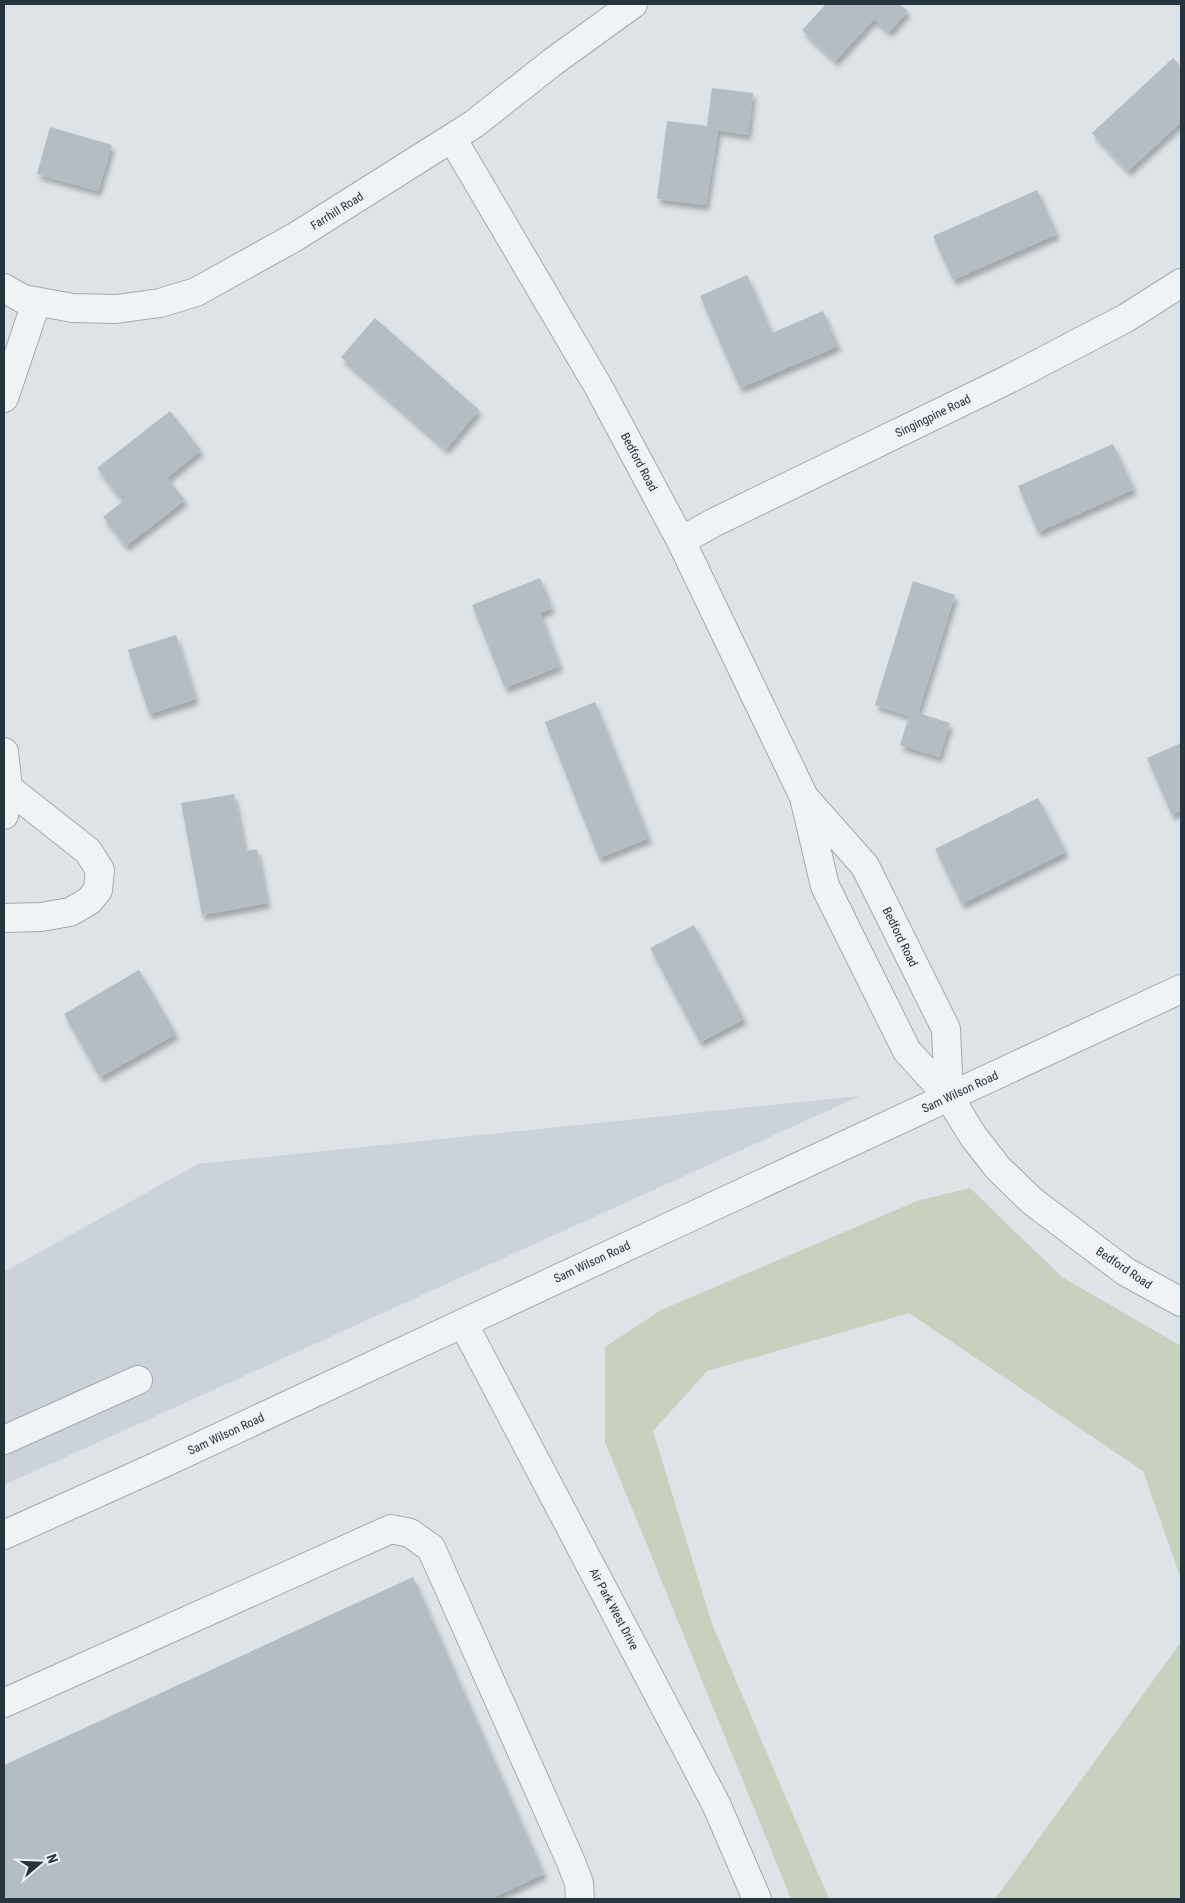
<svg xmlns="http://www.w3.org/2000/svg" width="1185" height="1903" font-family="'Roboto Condensed',sans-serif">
  <defs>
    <filter id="shadow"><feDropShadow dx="3" dy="5.5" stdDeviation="2.5" flood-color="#0004"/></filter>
  </defs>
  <rect width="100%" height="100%" fill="#dde3e7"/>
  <path fill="#cbd2d9" d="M860 1096 4 1485V1272L198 1164Z"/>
  <path fill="#c7d1bd" d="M970 1188 1062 1277 1181 1346V1579L1143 1471 909 1313 707 1371 653 1431 712 1624 829 1899H791L605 1442V1347L661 1310 917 1201Z
    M1181 1642V1899H995Z"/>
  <path fill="#b4bdc4" filter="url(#shadow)" d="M826 4H899L908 11 889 32 874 19 835 61 802 30Z
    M1173 58 1181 67V122L1128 171 1092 133Z
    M712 88 753 93 748 135 718 130 706 205 657 199 667 121 707 126Z
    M50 127 112 145 98 191 37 174Z
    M1037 190 1057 234 953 280 933 236Z
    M747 275 772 333 823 311 838 346 740 388 700 296Z
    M375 318 479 410 446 449 341 357Z
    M170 411 201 450 167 478 185 500 126 546 103 517 123 501 97 468Z
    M1113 444 1134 489 1038 532 1018 486Z
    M540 578 552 608 540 613 560 666 505 688 472 605Z
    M913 581 955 595 918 713 950 723 939 757 900 745 909 716 875 705Z
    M176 635 196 699 149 714 128 650Z
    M595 702 649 838 599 858 545 722Z
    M1181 743V810L1172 815 1147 758Z
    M234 794 245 851 257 849 267 903 202 915 181 803Z
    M1038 798 1066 852 962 904 935 849Z
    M694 925 744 1019 700 1042 650 948Z
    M139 970 176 1034 100 1077 64 1014Z
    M413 1577 544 1874 490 1899H4V1765Z"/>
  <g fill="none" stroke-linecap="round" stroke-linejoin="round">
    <g stroke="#a2abb1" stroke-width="30">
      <path id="minor" d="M452 138 598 386 681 541 804 797
        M4 288 23 299 73 308 116 309 160 303 196 292 295 237 474 124 554 61 633 4
        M4 398 36 303
        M681 541 713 523 1009 379 1126 318 1181 283
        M4 752 8 788 4 815
        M4 918 41 917 70 912 89 901 98 890 100 870 88 851 8 788
        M949 1097 946 1029 865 866 804 797 825 886 907 1051 949 1097 973 1136 998 1168 1032 1201 1126 1272 1181 1302
        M463 1323 716 1804 757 1899
        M4 1440 138 1380
        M4 1535 164 1463 673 1225 1181 989
        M4 1703 391 1529 410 1533 431 1548 571 1862 579 1883 580 1899"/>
    </g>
    <use href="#minor" stroke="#eff3f5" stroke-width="28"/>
  </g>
  <g text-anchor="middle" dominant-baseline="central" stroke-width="4" stroke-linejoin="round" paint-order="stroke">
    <g font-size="12" fill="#26343d" stroke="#ecf1f5">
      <text transform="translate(337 211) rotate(-32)">Farrhill Road</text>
      <text transform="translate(933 416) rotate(-26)">Singingpine Road</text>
      <text transform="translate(639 462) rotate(62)">Bedford Road</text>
      <text transform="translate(900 937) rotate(64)">Bedford Road</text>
      <text transform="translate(960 1092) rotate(-25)">Sam Wilson Road</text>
      <text transform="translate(592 1262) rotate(-25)">Sam Wilson Road</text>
      <text transform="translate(1124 1268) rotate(34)">Bedford Road</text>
      <text transform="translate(226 1434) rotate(-25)">Sam Wilson Road</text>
      <text transform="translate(614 1609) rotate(62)">Air Park West Drive</text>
    </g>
  </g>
  <rect width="1185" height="1903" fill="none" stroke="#26343d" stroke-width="10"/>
  <g transform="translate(40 1863) rotate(71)" stroke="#ecf1f5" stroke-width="4" paint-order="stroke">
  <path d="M0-4L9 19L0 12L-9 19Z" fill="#26343d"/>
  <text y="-8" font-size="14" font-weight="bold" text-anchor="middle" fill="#26343d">N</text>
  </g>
</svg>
